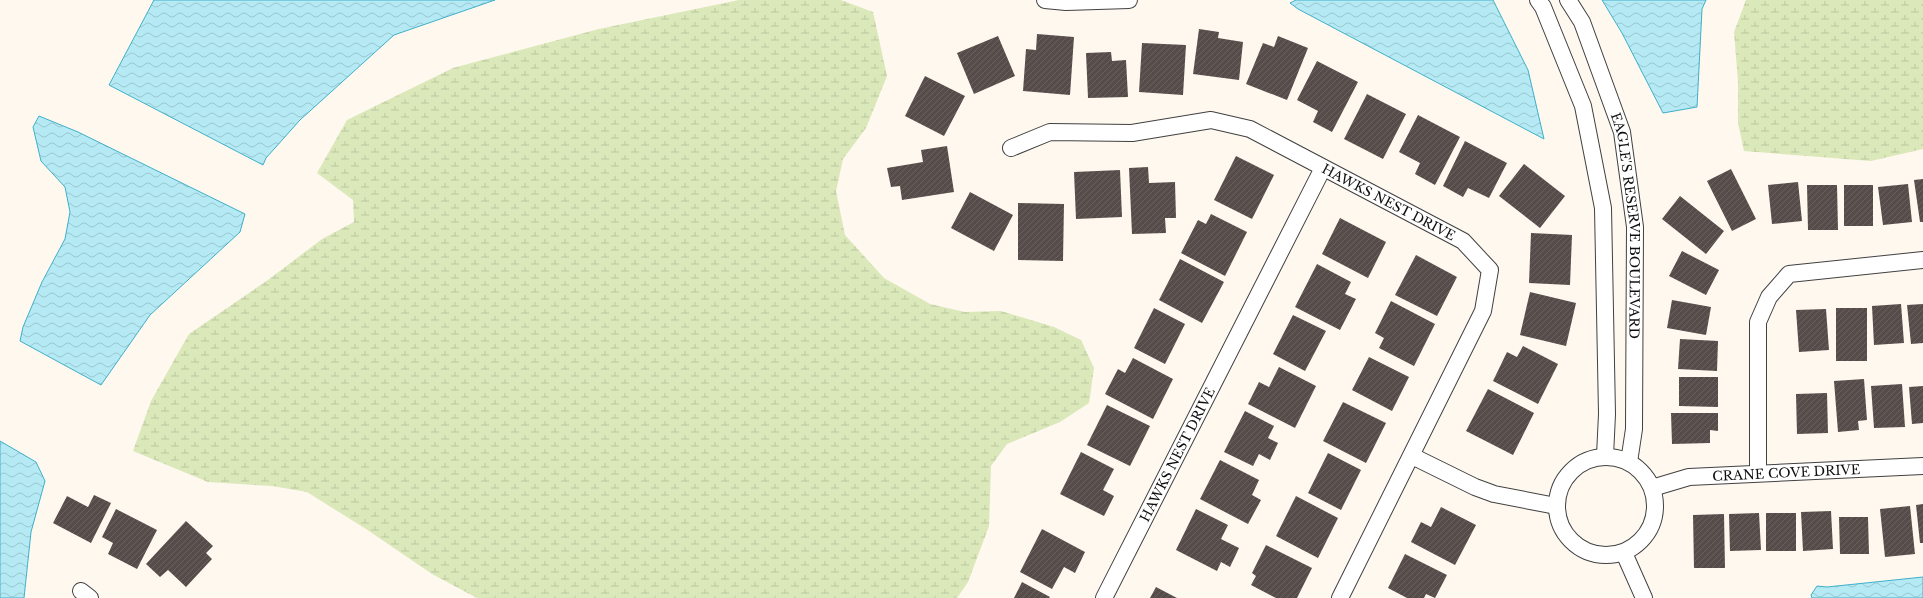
<svg xmlns="http://www.w3.org/2000/svg" width="1923" height="598" font-family="'Libre Baskerville',serif">
  <defs>
    <pattern id="wetland-marsh" width="20" height="14" patternUnits="userSpaceOnUse"><rect width="20" height="14" fill="#dbe8ba"/><path d="M1 5h8M5 5V1M11 12h8M15 12V8" fill="none" stroke="#bbc69f"/></pattern>
    <pattern id="water-waves" width="16" height="10" patternUnits="userSpaceOnUse"><rect width="16" height="10" fill="#b5eaf4"/><path d="M0 5q4-4 8 0t8 0" fill="none" stroke="#9ac8d0"/></pattern>
    <pattern id="building-hatch" width="6" height="6" patternUnits="userSpaceOnUse"><rect width="6" height="6" fill="#564c4a"/><path d="M-1 1l2-2M0 6l6-6M5 7l2-2" fill="none" stroke="#696160"/></pattern>
  </defs>
  <rect width="100%" height="100%" fill="#fef8ef"/>
  <path fill="url(#wetland-marsh)" d="M739 0H841L873 12 887 76 866 128 843 159 836 191 845 235 884 278 930 304 965 312 1001 311 1054 327 1081 340 1094 368 1089 403 1060 422 1007 444 991 466 989 526 968 582 957 598H477L432 574 366 529 307 492 272 486 208 482 133 451 151 401 189 334 268 280 322 239 354 222 353 200 317 173 347 120 453 68 599 29Z
    M1746 0H1923V149L1871 161 1744 151 1738 123V81L1734 32Z"/>
  <path fill="url(#water-waves)" stroke="#3fafc9" d="M154 0H495L394 35 300 120 266 158 263 165 109 85Z
    M1296 0H1493L1528 70 1544 139 1298 9 1290 3Z
    M1602 0H1706L1702 9 1697 107 1663 113 1622 33Z
    M39 116 78 132 245 214 240 232 150 315 101 385 20 341 23 327 42 282 65 239 70 212 65 187 41 161 33 127Z
    M0 441 36 462 45 481 31 532 24 598H0Z
    M1923 577V598H1812L1811 595 1817 586 1827 587Z"/>
  <path fill="url(#building-hatch)" d="M1199 29 1219 32 1218 38 1243 42 1239 80 1193 74Z
    M1037 34 1074 37 1070 95 1023 91 1026 49 1036 50Z
    M998 36 1015 76 974 94 957 53Z
    M1278 36 1308 48 1287 100 1246 84 1263 43 1274 47Z
    M1142 43 1186 45 1183 95 1139 92Z
    M1111 52 1112 61 1126 60 1128 97 1088 98 1086 53Z
    M1317 61 1358 82 1332 132 1313 122 1318 111 1297 100Z
    M925 76 965 96 944 136 905 116Z
    M1367 94 1406 114 1383 159 1344 139Z
    M1418 115 1460 137 1435 185 1415 174 1420 163 1399 152Z
    M1465 141 1507 163 1489 198 1468 188 1463 197 1443 186Z
    M947 146 954 192 902 200 900 186 891 187 887 168 923 162 921 150Z
    M1236 156 1274 175 1252 219 1214 200Z
    M1524 164 1565 196 1540 228 1499 196Z
    M1148 167 1149 183 1175 182 1176 218H1165L1166 233 1132 234 1129 168Z
    M1731 169 1756 219 1732 231 1707 181Z
    M1120 170 1122 217 1076 219 1074 172Z
    M1923 179V222H1920L1914 180Z
    M1798 182 1802 221 1772 224 1768 185Z
    M1908 184 1912 222 1883 225 1878 187Z
    M1807 185H1837L1838 230H1808Z
    M1844 185H1873V226H1844Z
    M970 192 1013 215 994 251 951 228Z
    M1680 196 1724 231 1706 254 1662 219Z
    M1018 203 1064 204 1063 261 1018 260Z
    M1211 214 1247 232 1225 276 1181 253 1198 220 1206 224Z
    M1340 218 1386 242 1368 278 1322 254Z
    M1531 233 1572 235 1570 285 1529 283Z
    M1682 251 1719 270 1706 295 1669 276Z
    M1416 255 1457 277 1437 316 1395 295Z
    M1180 259 1224 282 1202 323 1159 300Z
    M1317 264 1351 282 1345 294 1356 299 1340 330 1295 307Z
    M1530 292 1576 303 1566 346 1520 335Z
    M1672 300 1711 307 1706 335 1667 328Z
    M1391 301 1435 324 1414 366 1379 348 1384 338 1375 333Z
    M1901 304 1904 343 1874 345 1872 306Z
    M1923 304V343L1911 344 1907 305Z
    M1154 308 1185 324 1165 364 1134 348Z
    M1836 308H1867V361H1836Z
    M1826 309 1829 350 1799 352 1796 310Z
    M1293 315 1326 331 1305 371 1273 354Z
    M1680 339 1718 341 1717 371 1678 369Z
    M1523 346 1558 364 1538 404 1493 381 1507 352 1517 357Z
    M1369 357 1409 377 1392 411 1352 390Z
    M1133 358 1173 379 1153 419 1105 394 1118 369 1125 373Z
    M1279 367 1316 386 1295 428 1248 404 1259 382 1269 387Z
    M1679 377H1718V407L1679 406Z
    M1864 379 1867 420 1858 421 1859 430 1838 432 1834 381Z
    M1902 384 1905 427 1874 428 1871 386Z
    M1923 386V423L1912 424 1909 387Z
    M1488 389 1534 413 1513 455 1466 431Z
    M1827 393 1828 433 1797 434 1796 394Z
    M1343 402 1386 423 1366 463 1323 441Z
    M1107 405 1150 426 1130 466 1087 445Z
    M1245 411 1274 426 1268 438 1278 443 1270 460 1259 454 1253 466 1224 452Z
    M1671 413H1718V431L1710 430V443L1672 444Z
    M1081 452 1114 469 1103 490 1114 496 1104 516 1060 494Z
    M1328 453 1361 470 1341 510 1308 493Z
    M1220 460 1259 480 1252 495 1261 500 1248 524 1200 499Z
    M94 495 111 503 91 543 53 523 67 496 88 507Z
    M1296 496 1338 518 1318 558 1276 536Z
    M1923 504V543H1920L1916 505Z
    M1910 506 1915 554 1885 557 1880 509Z
    M1441 507 1476 525 1455 565 1411 542 1421 522 1431 527Z
    M116 509 157 530 137 569 108 554 113 543 102 537Z
    M1196 509 1228 525 1221 539 1239 548 1230 567 1221 562 1217 571 1176 550Z
    M1831 511 1833 549 1803 551 1801 512Z
    M1759 513 1761 550 1730 551 1729 514Z
    M1766 513H1796V551H1766Z
    M1724 514 1725 568H1694L1693 515Z
    M1839 517H1868L1869 554H1840Z
    M186 521 213 546 206 553 212 559 186 587 168 570 160 577 146 564Z
    M1042 529 1085 552 1075 573 1064 567 1052 589 1020 572Z
    M1266 545 1312 568 1297 598H1276L1251 585 1256 576 1252 573Z
    M1405 554 1447 575 1435 598 1426 594 1424 598H1407L1388 588Z
    M1022 582 1050 597 1049 598H1014Z
    M1156 587 1177 598H1150Z"/>
  <g fill="none" stroke-linecap="round" stroke-linejoin="round">
    <g stroke="#414141" stroke-width="18">
      <g id="minor">
        <path d="M1045 0 1066 2 1129 0"/>
        <path d="M1538 0 1543 7 1583 106 1603 208 1607 414 1605 456"/>
        <path id="s1" d="M1568 0 1582 22 1622 132 1635 227 1634 429 1629 462"/>
        <path id="s2" d="M1011 148 1050 132 1132 133 1211 120 1250 129 1463 241 1490 270 1483 311 1340 598"/>
        <path d="M1412 456 1475 487 1494 494 1556 506"/>
        <circle cx="1606" cy="506" r="49"/>
        <path d="M1758 473V322L1769 297 1789 274 1923 260"/>
        <path id="s3" d="M1652 488 1689 477 1923 466"/>
        <path d="M1624 553 1644 598"/>
        <path d="M81 591 90 598"/>
        <path id="s4" d="M1104 598 1323 168"/>
      </g>
    </g>
    <use href="#minor" stroke="#fff" stroke-width="16"/>
  </g>
  <g text-anchor="middle" dominant-baseline="central" stroke-width="4" stroke-linejoin="round" paint-order="stroke">
    <g font-size="13" fill="#0e0e0e" stroke="#fff">
      <text stroke="none"><textPath href="#s2" startOffset="401">HAWKS NEST DRIVE</textPath></text>
      <text stroke="none"><textPath href="#s1" startOffset="237">EAGLE'S RESERVE BOULEVARD</textPath></text>
      <text stroke="none"><textPath href="#s4" startOffset="161">HAWKS NEST DRIVE</textPath></text>
      <text stroke="none"><textPath href="#s3" startOffset="136">CRANE COVE DRIVE</textPath></text>
    </g>
  </g>
</svg>
